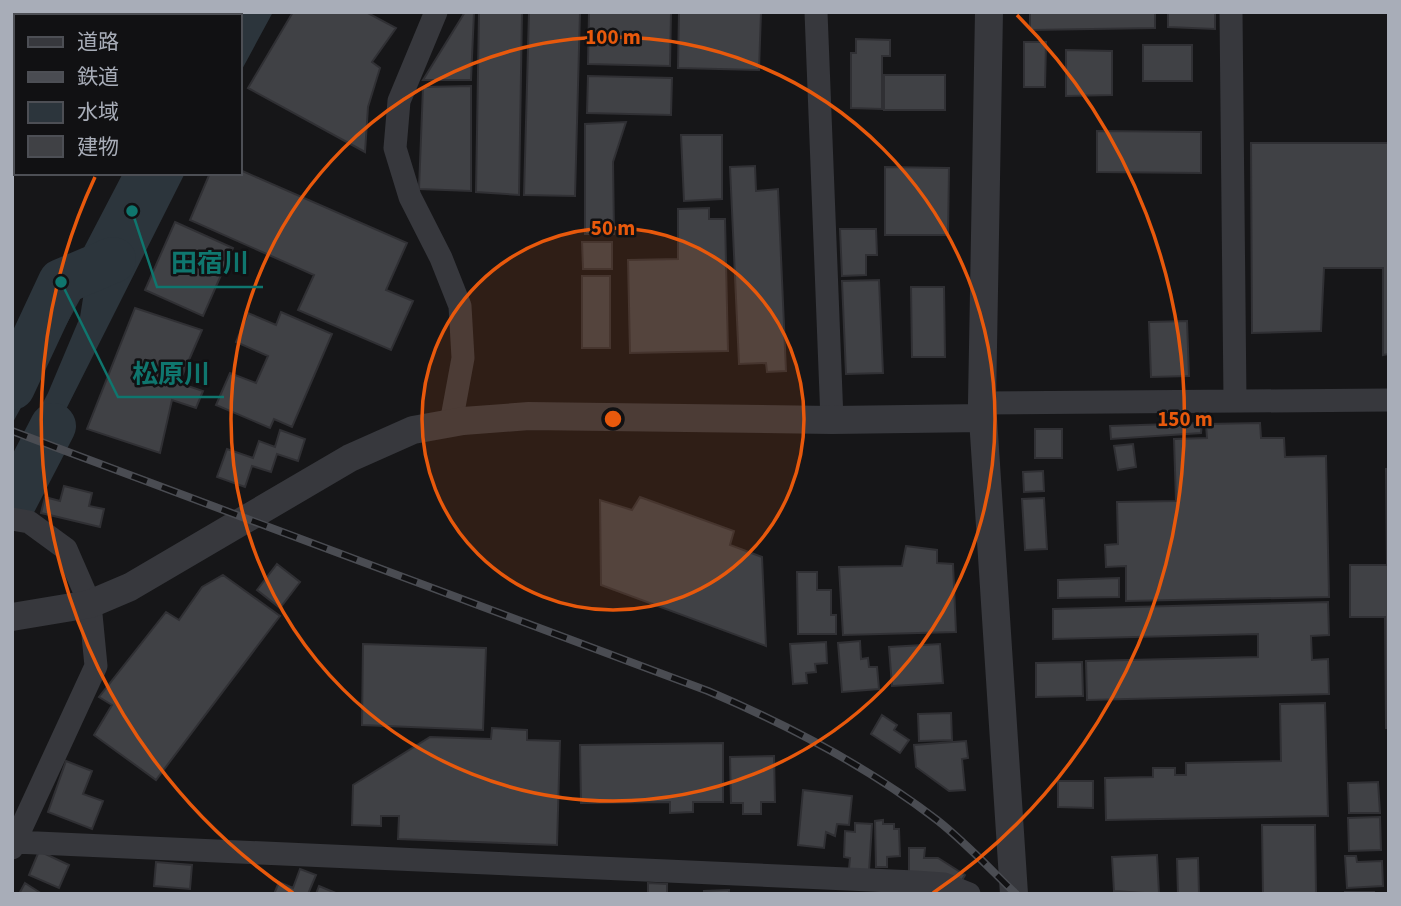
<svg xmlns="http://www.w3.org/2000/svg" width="1401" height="906" font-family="'Source Sans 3','Noto Sans JP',sans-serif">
  <rect width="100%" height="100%" fill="#161618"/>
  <path fill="#2c353c" d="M212 12H273L240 73V16H210Z
    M123 173H185L34 473 12 488V462L48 393 80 317 84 292 12 424V386Z"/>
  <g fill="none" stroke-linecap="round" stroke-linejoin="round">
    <path stroke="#2c353c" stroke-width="46" d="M12 387 61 282 113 260
      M12 505 53 426"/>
  </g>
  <path fill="#404145" stroke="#303034" stroke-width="2" d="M293 12H366L396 28 372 62 380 68 368 107 365 152 248 88Z
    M465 12H474L471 80H423Z
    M479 12H522L519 195 476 192Z
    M529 12H580L575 196 524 195Z
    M589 12H671L670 66 588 64Z
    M679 12H761L759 70 678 68Z
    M1030 12H1155V28L1030 30Z
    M1168 12H1215V29L1168 27Z
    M856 39 890 40V56H882V109L851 108V53H856Z
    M1024 42H1046L1045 87H1024Z
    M1143 45H1192V81H1143Z
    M1066 50 1112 51V95L1066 96Z
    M884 75H945V110H884Z
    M588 76 672 78 671 115 587 113Z
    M471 86V191L419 189 423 87Z
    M626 122 613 162 614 234H585V124Z
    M1097 131 1201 132V173L1097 172Z
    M681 135H722V199L684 201Z
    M1251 143H1389V354L1383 355V268H1324L1321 331 1252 333Z
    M755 166 756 191 778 189 786 371 767 372 766 363 739 364 730 167Z
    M885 167 949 168 948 235H885Z
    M240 170 407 243 386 290 413 301 391 350 298 310 314 275 190 220 210 173H240Z
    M709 208V219H725L728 351 630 353 628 260 678 259V209Z
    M175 222 233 248 203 316 145 290Z
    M840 229H876L877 255H866V275L842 276Z
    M582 242H612V269H583Z
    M582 276H610V348H582Z
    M879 280 883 373 846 374 842 281Z
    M911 287H944L945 357H912Z
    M135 308 202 330 179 383 203 391 196 408 172 400 160 453 87 429Z
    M281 312 332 334 292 427 274 419 270 428 216 405 230 373 256 383 268 356 236 342 248 313 276 325Z
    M1187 321 1189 376 1151 377 1149 322Z
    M1202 423 1201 433 1111 439 1110 426Z
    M1260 423 1261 438H1284L1285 457 1326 456 1329 597 1126 601V566L1106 567 1105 545 1118 544 1117 502 1176 501 1174 439 1207 438 1206 424Z
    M1035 429H1062V458H1035Z
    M280 430 305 439 298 461 277 454 271 472 252 466 245 487 217 477 227 449 253 458 259 441 275 447Z
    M1133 444 1136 467 1118 470 1114 446Z
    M1386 469H1389V728H1386L1385 617H1350V565H1387Z
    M1043 471 1044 491 1024 492 1023 472Z
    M64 486 92 493 89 506 104 509 100 527 41 513 45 497 60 501Z
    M640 497 734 531 730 545 762 557 766 646 601 585 600 500 632 510Z
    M1044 498 1047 549 1025 550 1022 499Z
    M906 546 937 550V563L953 564 956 632 843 635 839 567 902 566Z
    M277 564 300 582 280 608 257 590Z
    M797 572H817V590H831V615H836V634H798Z
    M223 575 280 616 156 780 94 735 112 705 99 697 166 612 179 620 202 587Z
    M1119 578V597L1058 598V580Z
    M1328 602 1329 635 1311 636 1312 660 1328 659 1329 694 1087 700 1086 661 1258 657V634L1053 639V609Z
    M860 641 861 659 868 658 869 667H877L879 689 842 692 838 643Z
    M826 642 827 663 815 664 816 672 806 673 807 683 793 684 790 644Z
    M363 644 486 648 483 730 362 725Z
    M940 644 943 683 892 686 889 647Z
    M1082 662 1083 696 1036 697V663Z
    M1325 703 1328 816 1106 820 1105 778 1153 777V768H1175V775H1186V763L1281 761 1280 704Z
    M951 713 952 740 919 741 918 714Z
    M882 715 897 725 894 730 909 740 900 753 871 734Z
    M492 728 527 730V740L560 741 557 845 398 839 399 816H381V826L352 825 353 785 430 737 491 739Z
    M966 741 968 758 962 759 965 790 949 791 916 767 914 745Z
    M723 743V802H693V812L670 813V802L581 803 580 745Z
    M774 756 775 802H761V814H743V803H731L730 757Z
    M66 761 92 771 83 794 103 801 92 829 48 812Z
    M1058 781H1093V808L1058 807Z
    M1378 782 1380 813H1349L1348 783Z
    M803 790 852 796 849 825 837 824 835 836 826 832 824 848 798 845Z
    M1380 817 1381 850 1349 851 1348 818Z
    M883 820V824H894V829H899L900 856 887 857V867H876L875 821Z
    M855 823 872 824 869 871 849 869 850 858 844 857 845 831 855 832Z
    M1262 825H1315L1316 894H1263Z
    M909 848H925L924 858H938L965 875 961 882 909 872Z
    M39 851 69 865 59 888 29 875Z
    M1157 855 1159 894 1114 891 1112 857Z
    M1345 856H1356L1357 862 1382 861 1383 886 1347 888Z
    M1198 858 1199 894H1178L1177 859Z
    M156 862 192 865 190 889 154 886Z
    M300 869 316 875 308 894H274L279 882 293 888Z
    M25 883 42 894H19Z
    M648 883 667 884V894H648Z
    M319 886 338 894H316Z
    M729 890V894H704V891Z
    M1345 892H1374V894H1345Z"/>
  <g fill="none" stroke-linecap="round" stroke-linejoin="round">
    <path stroke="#37383d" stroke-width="23" d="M436 12 399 101 395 148 410 197 441 258 460 306 463 358 451 423
      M816 12 832 420
      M1231 12 1235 401
      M982 403 1389 400
      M12 519 29 522 66 549 90 604 96 666 12 848
      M15 842 915 882 944 884 969 894"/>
    <path stroke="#37383d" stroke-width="28" d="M989 12 982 403 1014 894
      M12 617 90 604 130 587 350 458 413 430 463 421 529 416 832 420 983 418"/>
    <g stroke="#4a4c52" stroke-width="8">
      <path id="rail" d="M12 431 708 691C788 725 868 767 937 820 965 842 990 869 1016 894"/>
    </g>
    <use href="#rail" stroke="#111113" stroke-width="5" stroke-dasharray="16" stroke-linecap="butt"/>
  </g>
  <circle cx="613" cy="419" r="191" fill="#e8590c" fill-opacity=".12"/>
  <g fill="none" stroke="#e8590c" stroke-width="3.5">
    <circle cx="613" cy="419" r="191"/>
    <circle cx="613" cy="419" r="382"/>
    <path d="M293 893A572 572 0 0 1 95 177M1017 15A572 572 0 0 1 933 893"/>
  </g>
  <circle cx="613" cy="419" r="10" fill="#e8590c" stroke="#111113" stroke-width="3.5"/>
  <g font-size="21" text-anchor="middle" font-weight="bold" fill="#e8590c" stroke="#111113" stroke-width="5" stroke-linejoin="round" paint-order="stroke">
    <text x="613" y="44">100 m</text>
    <text x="613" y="235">50 m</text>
    <text x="1185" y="426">150 m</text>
  </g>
  <path fill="none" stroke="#0f766e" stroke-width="2.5" d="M132 211L157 287H263M61 282L118 397H224"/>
  <g fill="#0f766e" stroke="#111113" stroke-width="2.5">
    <circle cx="132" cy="211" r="7"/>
    <circle cx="61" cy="282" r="7"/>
  </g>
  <g font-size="26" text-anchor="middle" font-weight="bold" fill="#0f766e" stroke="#111113" stroke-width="5" stroke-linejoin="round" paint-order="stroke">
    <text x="210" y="272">田宿川</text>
    <text x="171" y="383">松原川</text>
  </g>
  <rect width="1401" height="906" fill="none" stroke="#a8adb8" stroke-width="28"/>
  <rect x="14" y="14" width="228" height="161" fill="#111113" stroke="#4d4f55" stroke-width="2"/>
  <rect x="28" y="37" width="35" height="10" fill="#37383d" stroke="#4d4f55" stroke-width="2"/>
  <text x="77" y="49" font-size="21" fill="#a8adb8">道路</text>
  <rect x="28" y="72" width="35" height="10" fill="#4a4c52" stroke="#4d4f55" stroke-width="2"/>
  <text x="77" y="84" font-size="21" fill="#a8adb8">鉄道</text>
  <rect x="28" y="102" width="35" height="21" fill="#2c353c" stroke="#4d4f55" stroke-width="2"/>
  <text x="77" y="119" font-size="21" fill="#a8adb8">水域</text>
  <rect x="28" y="136" width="35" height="21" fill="#404145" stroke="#4d4f55" stroke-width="2"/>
  <text x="77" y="154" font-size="21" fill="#a8adb8">建物</text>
</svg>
